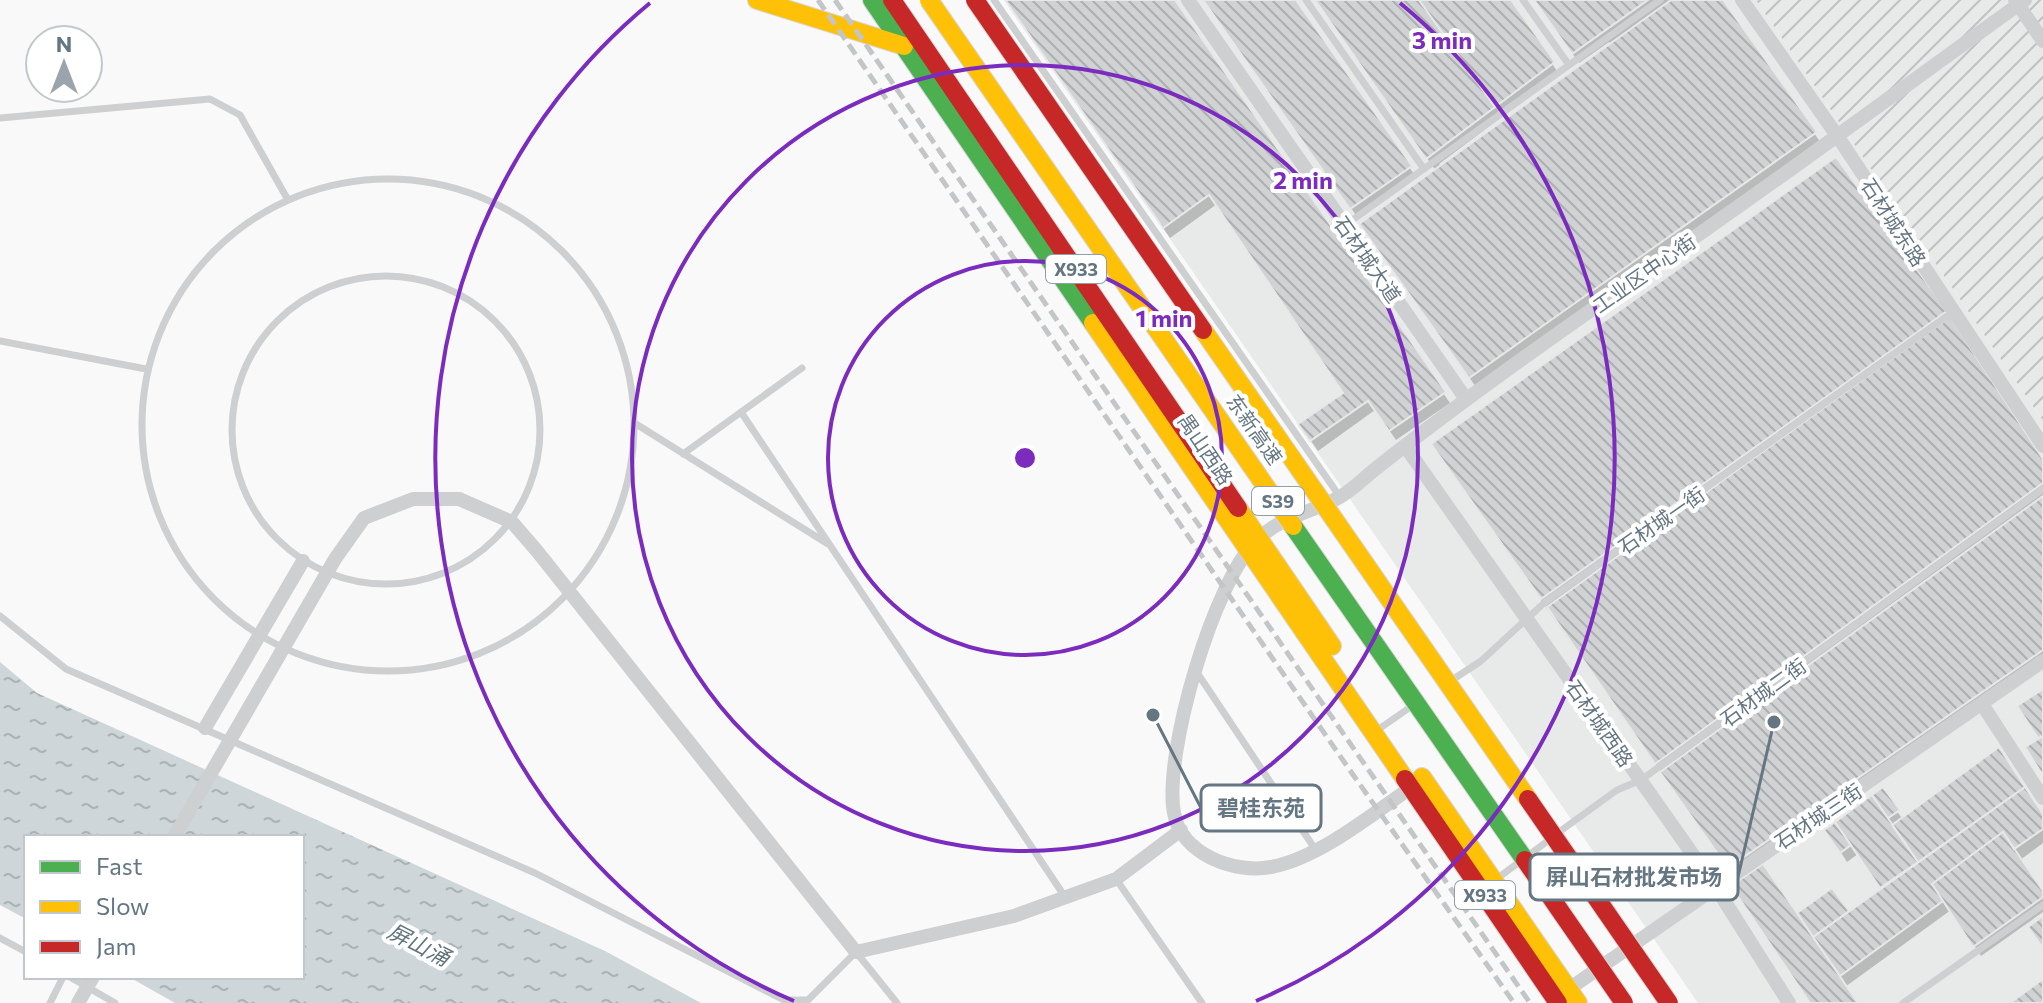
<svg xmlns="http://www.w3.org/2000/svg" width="2043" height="1003" font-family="Commissioner,'Noto Sans SC',sans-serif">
  <defs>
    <pattern id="industrial-furrows" width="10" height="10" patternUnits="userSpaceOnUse" patternTransform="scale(2)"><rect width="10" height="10" fill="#e8e9e9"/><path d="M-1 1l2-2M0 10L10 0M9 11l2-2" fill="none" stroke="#c0c1c2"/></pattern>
    <pattern id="water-ripples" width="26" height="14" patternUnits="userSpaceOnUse" patternTransform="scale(2)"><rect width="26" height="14" fill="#ced6d9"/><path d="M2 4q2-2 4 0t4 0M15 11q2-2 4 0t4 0" fill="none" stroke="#abb2b5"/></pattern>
    <pattern id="building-back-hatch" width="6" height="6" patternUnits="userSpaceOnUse" patternTransform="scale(2)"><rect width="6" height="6" fill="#d0d2d3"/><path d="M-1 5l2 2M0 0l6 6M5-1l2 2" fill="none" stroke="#acafb1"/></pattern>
  </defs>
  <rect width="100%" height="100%" fill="#f9f9f9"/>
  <path fill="#e8e9e9" d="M1005 0H1756L2043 421V1003H1698Z"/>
  <path fill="url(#industrial-furrows)" d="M1756 0H2043V421Z"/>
  <path fill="url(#water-ripples)" d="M0 662 37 693 605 951 701 1003H175L129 977H302V837H26V919L0 905Z"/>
  <path fill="#0003" d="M1006 0H1173L1450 403 1396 440 1375 410 1318 451 1307 435 1345 394 1217 204 1170 238Z
    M1204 0H1294L1416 177 1358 218Z
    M1316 0H1509L1559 74 1439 164 1442 167 1612 45 1609 42 1579 63 1535 0H1721L1821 143 1476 387 1368 235 1436 171Z
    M1836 160 1945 313 2043 463V665L1736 878 1439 455Z
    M1999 750 2043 817V843L2020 860 2043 895V912L1981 956 1951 910 1845 987 1856 1003H1810L1796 916 1832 891 1848 914 1882 890 1858 854 1847 862 1827 830 1883 790 1903 820Z"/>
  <path fill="url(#building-back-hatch)" stroke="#e8e8e8" stroke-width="2" d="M1005 0H1175L1446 392 1389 431 1368 401 1310 441 1298 424 1343 393 1209 195 1163 228Z
    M1203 0H1296L1412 166 1350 209Z
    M1315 0H1419L1495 107 1426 159Z
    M1419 0H1511L1555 62 1495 107Z
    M1534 0H1648L1572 54Z
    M1671 0H1723L1817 132 1469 378 1359 224Z
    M1836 157 1947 311 1541 599 1431 444Z
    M1950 317 2043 459V483L1655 764 1547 607Z
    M2043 496V650L1728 868 1660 772Z
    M2043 689V736L2038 738 2017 706Z
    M2043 736V776L2025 747Z
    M1999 747 2025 787 1918 862 1892 825Z
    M1883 787 1900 810 1888 818 1872 795Z
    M2025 787 2043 814V829L2014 849 2003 832 1932 884 1943 901 1840 976 1813 937Z
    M1872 795 1918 862 1880 888 1835 822Z
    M1835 822 1851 845 1840 853 1824 830Z
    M2003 832 2043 891V897L1973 947 1932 884Z
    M1763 864 1797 913 1858 1003H1810L1731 886Z
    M1832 888 1849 911 1813 937 1797 913Z
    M2043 916V948L2028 927Z
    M2043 979V1003H2010Z"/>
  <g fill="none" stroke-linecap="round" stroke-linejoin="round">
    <g stroke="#d5d6d7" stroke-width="20">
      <path id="fast" d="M872 0 1093 323"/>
    </g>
    <g stroke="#d5d6d7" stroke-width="20">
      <path id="slow" d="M757 0 904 46
        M1093 323 1405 779
        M1238 508 1332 646
        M1422 777 1578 1003"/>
    </g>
    <g stroke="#d5d6d7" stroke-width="20">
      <path id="jam" d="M892 0 1238 508
        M1405 779 1558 1003"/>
    </g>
    <path stroke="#cecfd0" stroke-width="7" d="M994 0 1340 497
      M1306 0 1424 169
      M1523 0 1569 65
      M0 118 210 99 240 115 288 200
      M142 425a246 246 0 1 1 492 0a246 246 0 1 1-492 0Z
      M1344 226 1660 0
      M232 430a154 154 0 1 1 308 0a154 154 0 1 1-308 0Z
      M0 341 146 369
      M741 412 1065 897
      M636 424 828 544
      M683 454 802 368
      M0 616 66 669 535 873 784 1000H808L856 952 897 1003
      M1196 671 1315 849
      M1452 680 1481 661 1544 603 1953 312
      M1376 731 1412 706
      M1559 832 1617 790 1641 780 2043 489
      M1116 879 1202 1003
      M1495 880 1549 840
      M0 938 26 952
      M70 977 115 1003
      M50 1003 63 977
      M1903 1003 2043 905"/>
    <path stroke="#cecfd0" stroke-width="14" d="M1188 0 1466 399
      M1742 0 1838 137 2043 446
      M2015 0 2043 41
      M1405 446 1715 886 1789 1003
      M459 499 512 522 537 551 856 952 1014 916 1116 879 1181 830
      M1982 704 2043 798
      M205 728 303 561
      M1416 784C1375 812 1320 858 1271 867 1234 874 1181 854 1174 813 1163 755 1214 580 1257 540 1280 517 1310 513 1338 498 1351 491 1363 479 1374 470 1494 375 1621 290 1746 201 1840 135 1932 66 2025 0
      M1563 993 2043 661"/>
    <use href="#fast" stroke="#4caf50" stroke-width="18"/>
    <use href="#slow" stroke="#ffc107" stroke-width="18"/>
    <use href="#jam" stroke="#c62828" stroke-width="18"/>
    <path stroke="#c3c5c6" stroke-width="5" stroke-dasharray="12 6" stroke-linecap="butt" d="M818 0 1349 769 1514 1003
      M835 0 1530 1003"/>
    <g stroke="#d5d6d6" stroke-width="20" stroke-linecap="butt">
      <path id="fast-bridge" d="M1293 526 1525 860"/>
    </g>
    <g stroke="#d5d6d6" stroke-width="20" stroke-linecap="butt">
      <path id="slow-bridge" d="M929 0 1293 526
        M1203 330 1528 799"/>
    </g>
    <g stroke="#d5d6d6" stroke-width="20" stroke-linecap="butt">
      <path id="jam-bridge" d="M975 0 1203 330
        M1528 799 1669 1003
        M1525 860 1624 1003"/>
    </g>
    <path stroke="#cecfd0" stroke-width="14" d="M174 837 335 559 364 518 413 499H459
      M78 1003 93 977"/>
    <use href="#fast-bridge" stroke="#4caf50" stroke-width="18"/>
    <use href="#slow-bridge" stroke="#ffc107" stroke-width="18"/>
    <use href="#jam-bridge" stroke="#c62828" stroke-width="18"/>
  </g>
  <g fill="none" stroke="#7b2cbf" stroke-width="4">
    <circle cx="1025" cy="458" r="197"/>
    <circle cx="1025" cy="458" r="393"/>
    <path d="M794 1001A590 590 0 0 1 650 3M1400 3A590 590 0 0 1 1256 1001"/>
  </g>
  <g text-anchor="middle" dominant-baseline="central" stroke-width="8" stroke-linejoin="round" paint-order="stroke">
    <g fill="#fff" stroke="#939fa8" stroke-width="2">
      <rect x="1046" y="255" width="60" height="28" rx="6"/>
      <rect x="1252" y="487" width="52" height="28" rx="6"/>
      <rect x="1455" y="881" width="60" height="28" rx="6"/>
    </g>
    <g font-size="18" font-weight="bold" fill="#657683">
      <text x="1076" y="269">X933</text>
      <text x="1278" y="501">S39</text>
      <text x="1485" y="895">X933</text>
    </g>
    <g font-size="20" fill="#657683" stroke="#fff">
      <text transform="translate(1894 222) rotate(57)">石材城东路</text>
      <text transform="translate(1368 259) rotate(55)">石材城大道</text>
      <text transform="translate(1644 273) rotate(-35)">工业区中心街</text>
      <text transform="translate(1255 429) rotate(55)">东新高速</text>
      <text transform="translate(1206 449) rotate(56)">禺山西路</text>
      <text transform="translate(1661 520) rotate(-35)">石材城一街</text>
      <text transform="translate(1763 692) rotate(-36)">石材城二街</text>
      <text transform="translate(1600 723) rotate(55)">石材城西路</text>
      <text transform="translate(1818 816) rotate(-34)">石材城三街</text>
    </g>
    <g font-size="22" font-style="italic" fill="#60757c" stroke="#fff">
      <text transform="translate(419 944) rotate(27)">屏山涌</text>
    </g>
  </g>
  <circle cx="1025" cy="458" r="12" fill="#7b2cbf" stroke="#fff" stroke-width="4"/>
  <g font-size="24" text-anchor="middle" font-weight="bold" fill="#7b2cbf" stroke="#fff" stroke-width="8" stroke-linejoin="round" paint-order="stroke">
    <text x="1442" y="49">3 min</text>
    <text x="1303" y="189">2 min</text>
    <text x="1164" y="327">1 min</text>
  </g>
  <path fill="none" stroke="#657683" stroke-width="3" d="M1153 715L1201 808M1774 722L1738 877"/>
  <g fill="#657683" stroke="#fff" stroke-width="3">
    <circle cx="1153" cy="715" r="8"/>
    <circle cx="1774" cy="722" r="8"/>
  </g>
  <g fill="#fff" stroke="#657683" stroke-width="3">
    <rect x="1201" y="785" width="120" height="46" rx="8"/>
    <rect x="1530" y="854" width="208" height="46" rx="8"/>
  </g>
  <g font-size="22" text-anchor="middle" font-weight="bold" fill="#657683">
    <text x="1261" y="816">碧桂东苑</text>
    <text x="1634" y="885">屏山石材批发市场</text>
  </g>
  <rect x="24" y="835" width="280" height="144" fill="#ffffff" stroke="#c1c8cd" stroke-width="2"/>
  <rect x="40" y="861" width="40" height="12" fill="#4caf50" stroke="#c1c8cd" stroke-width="2"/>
  <text x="96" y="875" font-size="24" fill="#657683">Fast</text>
  <rect x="40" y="901" width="40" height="12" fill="#ffc107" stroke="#c1c8cd" stroke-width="2"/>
  <text x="96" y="915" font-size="24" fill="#657683">Slow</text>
  <rect x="40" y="941" width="40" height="12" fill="#c62828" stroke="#c1c8cd" stroke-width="2"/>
  <text x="96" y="955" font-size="24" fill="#657683">Jam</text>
  <g transform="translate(64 64)"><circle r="38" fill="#ffffff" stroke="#c1c8cd" stroke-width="2"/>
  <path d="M0-6L14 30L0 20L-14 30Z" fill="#99a4ac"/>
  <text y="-12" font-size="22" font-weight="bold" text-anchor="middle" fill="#657683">N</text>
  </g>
</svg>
